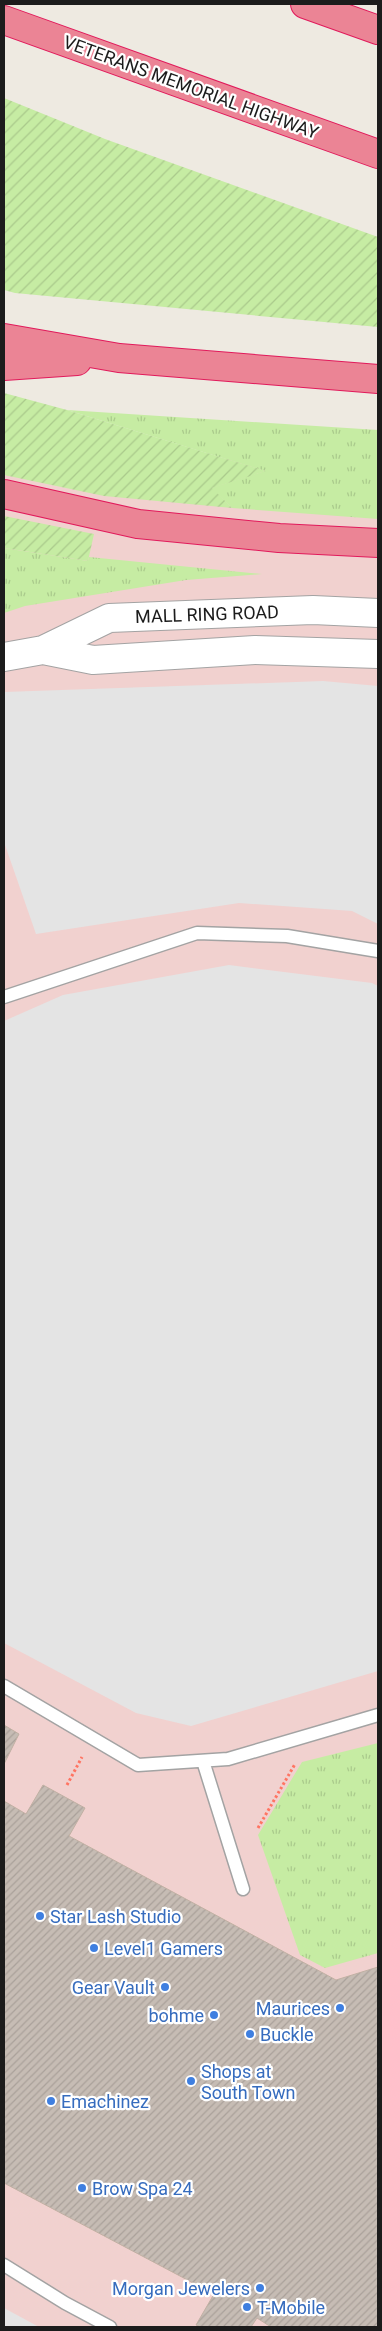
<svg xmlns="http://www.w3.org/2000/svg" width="382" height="2331" font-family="Roboto,sans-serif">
  <defs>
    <pattern id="grass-tufts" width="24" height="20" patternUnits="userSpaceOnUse" patternTransform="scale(1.25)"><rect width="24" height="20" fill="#c6eca3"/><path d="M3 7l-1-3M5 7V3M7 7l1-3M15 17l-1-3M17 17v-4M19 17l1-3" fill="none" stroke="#aaca8c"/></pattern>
    <pattern id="garden-furrows" width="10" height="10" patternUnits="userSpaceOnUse" patternTransform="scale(1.25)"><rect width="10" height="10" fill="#c6eca3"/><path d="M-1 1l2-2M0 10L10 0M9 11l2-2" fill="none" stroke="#aaca8c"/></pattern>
    <pattern id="building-hatch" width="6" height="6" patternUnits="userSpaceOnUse" patternTransform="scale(1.25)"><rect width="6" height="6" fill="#c6bcb4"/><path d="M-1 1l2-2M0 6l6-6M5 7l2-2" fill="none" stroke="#aaa19a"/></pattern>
  </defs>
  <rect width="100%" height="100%" fill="#eeeae1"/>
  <path fill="#f1d1cf" d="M163 452 378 475V2327H4V463Z"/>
  <path fill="url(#grass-tufts)" d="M67 410 378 430V519L232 508 211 488 265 471Z
    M4 548 88 561 89 557 262 574 186 580 25 606 4 613Z
    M378 1743V1953L325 1968 300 1955 258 1835 302 1762Z"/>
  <path fill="url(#garden-furrows)" d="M4 98 105 139 378 237V327L15 293 4 290Z
    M4 393 67 410 266 471 212 488 232 508 104 496 4 475Z
    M4 516 94 534 88 561 4 548Z"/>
  <path fill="#e4e4e4" d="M323 681 378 686V924L352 911 239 903 36 934 4 842V692Z
    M229 965 372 983 378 986V1671L191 1726 136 1713 4 1643V1021L63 995Z
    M4 2308 39 2327H4Z"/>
  <path fill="url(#building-hatch)" stroke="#c1b0a3" d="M4 1725 19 1734 4 1764Z
    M43 1785 85 1808 69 1836 336 1980 378 1967V2327H271L257 2318 251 2327H201L196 2325 214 2294 4 2183V1801L26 1814Z"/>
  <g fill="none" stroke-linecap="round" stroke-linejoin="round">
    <g stroke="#a3a3a3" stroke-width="15">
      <path id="service" d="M4 997 197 933 287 936 378 951
        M4 1686 138 1765 228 1759 378 1715
        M203 1761 243 1889
        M4 2265 65 2303 110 2327"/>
    </g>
    <g stroke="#a3a3a3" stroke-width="30">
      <path id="tertiary" d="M43 650 93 660 255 650 378 654
        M4 657 43 650 109 618 313 610 378 613"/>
    </g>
    <g stroke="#e11a5b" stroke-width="30">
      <path id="motorway" d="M305 4 378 30
        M4 20 378 154
        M4 338 119 358 378 379
        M4 366 77 361
        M4 494 138 524 279 538 378 543"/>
    </g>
    <path stroke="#ff7462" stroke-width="3" stroke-dasharray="2.5 2.5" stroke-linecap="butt" d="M67 1785 82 1757
      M258 1828 295 1764"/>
    <use href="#service" stroke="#fff" stroke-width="12"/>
    <use href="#tertiary" stroke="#fff" stroke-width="28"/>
    <use href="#motorway" stroke="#eb8495" stroke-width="28"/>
  </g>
  <g fill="#3f7fe0" stroke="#fff" stroke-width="2">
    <circle cx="40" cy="1916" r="5"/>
    <circle cx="94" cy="1948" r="5"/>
    <circle cx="165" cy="1987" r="5"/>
    <circle cx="340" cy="2008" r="5"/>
    <circle cx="214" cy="2015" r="5"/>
    <circle cx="250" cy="2034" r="5"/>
    <circle cx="191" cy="2081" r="5"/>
    <circle cx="51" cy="2101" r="5"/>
    <circle cx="82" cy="2188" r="5"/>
    <circle cx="260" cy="2288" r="5"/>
    <circle cx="247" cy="2307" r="5"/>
  </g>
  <g text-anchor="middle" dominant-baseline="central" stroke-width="4.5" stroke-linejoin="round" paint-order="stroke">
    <g font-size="18" fill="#1c1c1c" stroke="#fff">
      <text transform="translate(191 87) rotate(20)">VETERANS MEMORIAL HIGHWAY</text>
      <text transform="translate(207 614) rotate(-2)">MALL RING ROAD</text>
    </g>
    <g font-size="18" fill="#366cbe" stroke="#fff" text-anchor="start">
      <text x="50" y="1916">Star Lash Studio</text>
      <text x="104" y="1948">Level1 Gamers</text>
      <text x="155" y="1987" text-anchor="end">Gear Vault</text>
      <text x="330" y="2008" text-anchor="end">Maurices</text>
      <text x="204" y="2015" text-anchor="end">bohme</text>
      <text x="260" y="2034">Buckle</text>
      <text x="201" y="2071">Shops at<tspan x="201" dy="21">South Town</tspan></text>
      <text x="61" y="2101">Emachinez</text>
      <text x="92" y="2188">Brow Spa 24</text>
      <text x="250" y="2288" text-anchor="end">Morgan Jewelers</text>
      <text x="257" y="2307">T-Mobile</text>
    </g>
  </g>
  <rect width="382" height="2331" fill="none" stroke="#1c1c1c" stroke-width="10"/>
</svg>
